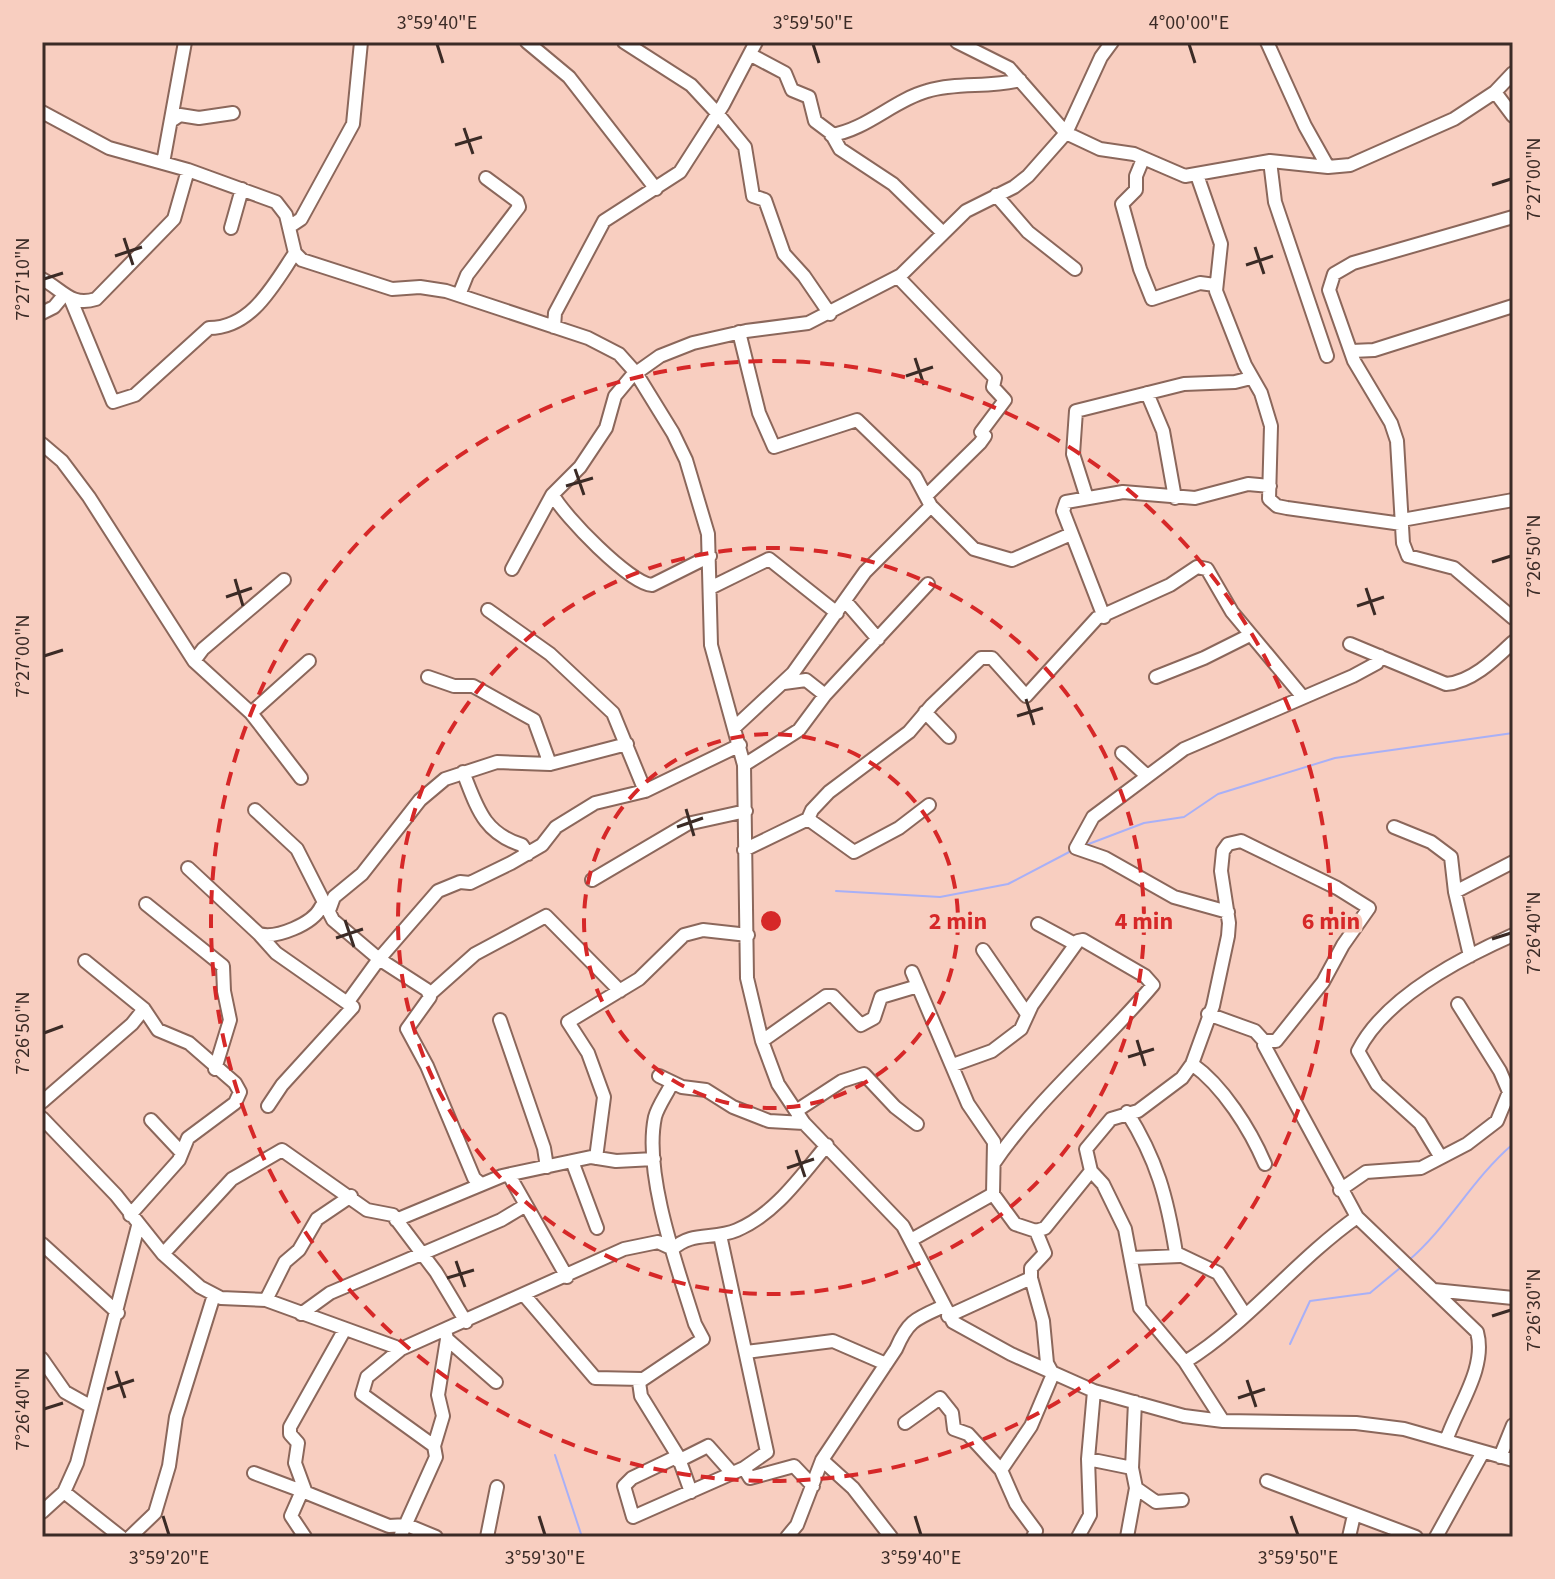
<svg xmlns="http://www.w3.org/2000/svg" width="1555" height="1579" font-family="'Source Sans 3',sans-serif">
  <rect width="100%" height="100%" fill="#f8cec0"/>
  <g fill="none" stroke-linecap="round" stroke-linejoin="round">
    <path stroke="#a8b0f7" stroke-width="2" d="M1086 845 1144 823 1184 817 1218 794 1335 758 1513 733
      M836 891 940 897 1008 884 1073 850
      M1408 1261C1449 1226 1471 1180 1513 1144
      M1290 1344 1310 1301 1370 1293 1400 1268
      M555 1455 582 1537"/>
    <g stroke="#8b675b" stroke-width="16">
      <path id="minor" d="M527 42 569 77 656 189
        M624 42 691 85 717 113 745 147 753 196 765 200 784 254 804 276 830 314
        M957 42 1009 68 1066 133 1100 149 1134 154 1185 176 1270 161 1328 167 1350 165 1454 119 1495 92 1513 73
        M1267 42 1305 126 1328 167
        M751 55 785 73 792 90 809 97 815 121 831 133 840 149 893 184 942 232
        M1495 92 1513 116
        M42 112 109 148 188 170 276 202 286 215 295 253 302 260 392 289 420 287 446 291 588 338 619 354 636 373 673 433 686 460 708 534 711 645 744 765 747 978 762 1041 778 1084 804 1123 903 1226 953 1322 1011 1354 1094 1391 1184 1416 1223 1421 1356 1423 1404 1429 1513 1460
        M171 121 180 115 199 118 233 113
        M831 135C866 130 894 100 927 91 957 82 989 88 1020 80
        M1143 159 1136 176V190L1122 204 1140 269 1152 299 1200 283 1215 285
        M1270 161 1275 202 1327 356
        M163 163 185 42
        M1197 175 1221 244 1216 291 1245 365 1261 393 1271 426 1269 499 1277 506 1287 508 1402 524
        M996 195 1028 232 1075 269
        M1513 217 1353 263 1334 274 1329 290 1354 361 1391 423 1397 441 1403 543 1408 556 1454 568 1513 618
        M289 227 301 219 353 124 361 42
        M231 228 242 189
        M898 277 995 378 993 387 1005 400 981 432 985 436 980 443 927 495
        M42 279C63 290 71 307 96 299L174 219 188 170
        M459 295 467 275 519 207 517 201 486 178
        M71 300 113 402 135 395 209 328C252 328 274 284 295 253
        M42 313 54 307 64 295
        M554 327 555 313 604 221 680 172 723 105 756 42
        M739 332 759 413 774 447 857 420 915 476 931 506 974 549 1012 560 1071 534
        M1352 351 1374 350 1513 306
        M636 373 660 356 693 343 746 331 808 323 901 275 966 211 1014 187 1028 176 1066 133 1101 57 1112 42
        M1147 393 1163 431 1175 498
        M42 444 62 461 89 497 194 661 251 713 301 778
        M553 495C563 515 630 584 652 585L710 556
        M1087 498 1073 454 1076 411 1184 384 1235 382 1251 378
        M1402 520 1513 500
        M512 569 552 495 580 467 606 428 615 396 635 372
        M710 588 769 559 837 613
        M846 602 878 639
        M488 610 550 654 613 713 645 791 740 745
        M1104 617 1063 511 1066 502 1123 492 1195 498 1248 484 1270 486
        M1350 644 1446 684C1472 682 1495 659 1513 642
        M194 661 203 649 284 580
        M428 677 454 686H473L534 720 550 764
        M1156 677 1204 658 1250 635
        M784 683 806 680 825 695
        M925 712 949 737
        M251 713 309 661
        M735 727 793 673 865 572 931 506
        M1122 753 1146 775
        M744 765 799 730 825 695 928 584
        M463 772C477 807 483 833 522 845L528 854
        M255 810 297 849 333 920 379 959 427 990 430 997 407 1029 427 1066 474 1178 481 1184
        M808 819 854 852 899 828 929 805
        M1394 827 1431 842 1451 857 1455 892 1470 956
        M744 850 808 819 812 810 829 792 909 732 932 705 981 658H992L1026 696 1097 618 1170 585 1197 567 1207 569 1232 612 1302 696
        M188 868 259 934C276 939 313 924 321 907L330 908 334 897 362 874 420 800 445 779 497 762 550 764 627 744
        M592 880 687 824 746 811
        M1455 892 1513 862
        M146 904 223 966 224 991 230 1020 215 1069
        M1228 912 1174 897 1105 858 1076 848 1093 817 1184 749 1353 676 1377 663 1380 656
        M1038 924 1075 944
        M259 934 276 953 353 1007 282 1085 268 1106
        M983 950 1027 1014
        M85 961 144 1009 158 1030 189 1043 235 1083 240 1092 235 1103 188 1138 179 1160 130 1215
        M429 995 475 954 546 916 620 991
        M347 1003 379 959 438 891 460 882 470 883 511 863 542 845 556 827 595 803 645 791
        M1208 1014 1255 1031 1264 1041
        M500 1020 544 1148 547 1167
        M762 1041 826 996H833L861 1025 874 1018 881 997 918 986
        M1192 1064C1223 1086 1250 1129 1265 1164
        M953 1065 992 1051 1021 1029 1032 1005 1078 941 1083 940 1145 976 1153 985C1102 1046 1039 1097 994 1163
        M659 1076 682 1087 706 1090 733 1107 769 1121 804 1123
        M672 1083C667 1094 658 1106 655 1117 643 1174 678 1269 695 1324L703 1339 639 1382 641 1396 678 1456 632 1478 624 1486 633 1517 744 1468 767 1452 720 1235
        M42 1102 132 1024 144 1009
        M796 1111 842 1081 864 1074 895 1107 917 1124
        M1127 1112C1157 1160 1167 1197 1176 1253L1218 1273 1244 1313
        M42 1118 116 1195 163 1254 200 1287 221 1298 266 1300 401 1349
        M151 1120 181 1152
        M1440 1156 1420 1123 1377 1084 1358 1051C1385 997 1461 958 1513 935
        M596 1158 604 1097 588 1053 568 1022 639 979 684 935 703 930 748 935
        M572 1161 597 1228
        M1091 1171 1103 1184 1125 1229 1140 1308 1185 1362 1223 1421
        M509 1175 567 1277
        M1340 1190 1366 1172 1421 1168 1467 1144 1497 1121 1509 1092 1500 1071 1458 1004
        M993 1194 1015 1224 1036 1231
        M396 1220 502 1176 591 1157 616 1161 654 1159
        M911 1240 993 1194 994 1142 968 1104 912 972
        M42 1244 118 1313
        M163 1254 232 1179 282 1150 367 1210 393 1215 436 1272 466 1322
        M1132 1258 1180 1256
        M1031 1278 1043 1321 1047 1363 1053 1374 1031 1426 1001 1470 1016 1504 1036 1531 1033 1537
        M1434 1290 1513 1298
        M525 1296 595 1378 642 1379
        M266 1300 285 1262 299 1250 317 1219 351 1196
        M301 1314 330 1293 501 1220 526 1205
        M948 1316 1031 1278V1268L1045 1253 1036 1231 1045 1228 1091 1171 1086 1149 1111 1119 1138 1111 1182 1078 1192 1064 1213 1006 1228 936 1229 923 1221 871 1223 851 1228 844 1241 841 1337 888 1369 908 1343 945 1323 982 1276 1041H1264V1045L1357 1217 1477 1332C1487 1368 1457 1407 1446 1441
        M447 1339 496 1382
        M746 1352 833 1341 886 1364
        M42 1359 65 1392 90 1406
        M1185 1362C1248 1323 1295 1261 1357 1217
        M1135 1402 1132 1468 1136 1488 1156 1502 1182 1500
        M905 1423 940 1398 952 1413 954 1429 968 1434 1001 1470
        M434 1446 362 1394 367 1377 401 1349 624 1249 658 1242 673 1249C691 1231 714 1240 737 1230 775 1214 801 1176 827 1145
        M678 1456 691 1492
        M1500 1457 1513 1425
        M1088 1459 1132 1468
        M822 1460 853 1488 891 1537
        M678 1461 708 1446 732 1473
        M744 1468 750 1478 794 1466 813 1486
        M254 1473 302 1491
        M1267 1481 1416 1537
        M64 1492 121 1537
        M306 1493 295 1463 298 1443 290 1434V1427L345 1329
        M42 1512 64 1492 77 1463 138 1226
        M130 1537 155 1513 169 1466 176 1417 214 1295
        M305 1537 291 1516 302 1491 389 1526 407 1525 436 1537
        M400 1537 436 1457 434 1446 443 1416 438 1395 447 1339 445 1330
        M487 1537 497 1487
        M787 1537 797 1525 822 1460 896 1349C908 1321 915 1319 942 1307
        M1078 1537 1090 1515 1088 1459 1094 1391
        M1127 1537 1136 1488
        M1349 1537 1354 1515
        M1436 1537 1483 1452"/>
    </g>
    <use href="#minor" stroke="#fff" stroke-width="12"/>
  </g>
  <path fill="none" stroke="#3b2b26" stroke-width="3" d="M437 44 443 63M813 44 819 63M1189 44 1195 63M464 128 473 154M455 145 482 137M1492 185 1511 179M124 238 133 265M1255 247 1264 274M115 256 142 247M1246 265 1273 256M44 279 63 273M915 358 924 385M906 376 933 367M575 469 584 495M566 486 593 478M1492 562 1511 556M235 579 243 606M1366 588 1375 615M226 597 252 588M1357 606 1384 597M44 656 63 650M1026 699 1034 725M1017 716 1043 708M686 809 694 836M677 827 703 818M345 920 354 947M336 938 363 929M1492 939 1511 933M44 1033 63 1026M1137 1040 1145 1066M1128 1057 1154 1049M796 1150 805 1177M787 1168 814 1159M456 1261 465 1287M447 1278 474 1270M1492 1316 1511 1310M116 1371 125 1398M1247 1380 1256 1407M107 1389 134 1380M1238 1398 1265 1389M44 1409 63 1403M163 1516 169 1535M539 1516 545 1535M915 1516 921 1535M1291 1516 1298 1535"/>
  <g fill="none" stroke="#d62828" stroke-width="4" stroke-dasharray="14 10">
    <circle cx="771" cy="921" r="187"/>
    <circle cx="771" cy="921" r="373"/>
    <circle cx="771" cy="921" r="560"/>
  </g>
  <circle cx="771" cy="921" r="12" fill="#d62828" stroke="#f8cec0" stroke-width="4"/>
  <g font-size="24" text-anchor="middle" font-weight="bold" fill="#d62828" stroke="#f8cec0" stroke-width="7" stroke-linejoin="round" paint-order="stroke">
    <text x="958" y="929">2 min</text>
    <text x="1144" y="929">4 min</text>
    <text x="1331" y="929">6 min</text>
  </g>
  <rect width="1555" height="1579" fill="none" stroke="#f8cec0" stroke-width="88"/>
  <rect x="44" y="44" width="1467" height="1491" fill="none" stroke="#3b2b26" stroke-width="3"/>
  <g font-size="20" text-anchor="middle" fill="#3b2b26">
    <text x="437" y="29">3°59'40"E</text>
    <text x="813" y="29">3°59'50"E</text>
    <text x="1189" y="29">4°00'00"E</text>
    <text transform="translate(1533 179) rotate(-90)" y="7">7°27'00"N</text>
    <text transform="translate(22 279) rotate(-90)" y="7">7°27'10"N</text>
    <text transform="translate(1533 556) rotate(-90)" y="7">7°26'50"N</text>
    <text transform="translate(22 656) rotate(-90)" y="7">7°27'00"N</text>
    <text transform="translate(1533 933) rotate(-90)" y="7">7°26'40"N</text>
    <text transform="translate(22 1033) rotate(-90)" y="7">7°26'50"N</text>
    <text transform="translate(1533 1310) rotate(-90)" y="7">7°26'30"N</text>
    <text transform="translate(22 1409) rotate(-90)" y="7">7°26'40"N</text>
    <text x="169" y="1564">3°59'20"E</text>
    <text x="545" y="1564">3°59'30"E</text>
    <text x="921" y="1564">3°59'40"E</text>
    <text x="1298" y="1564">3°59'50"E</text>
  </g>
</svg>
